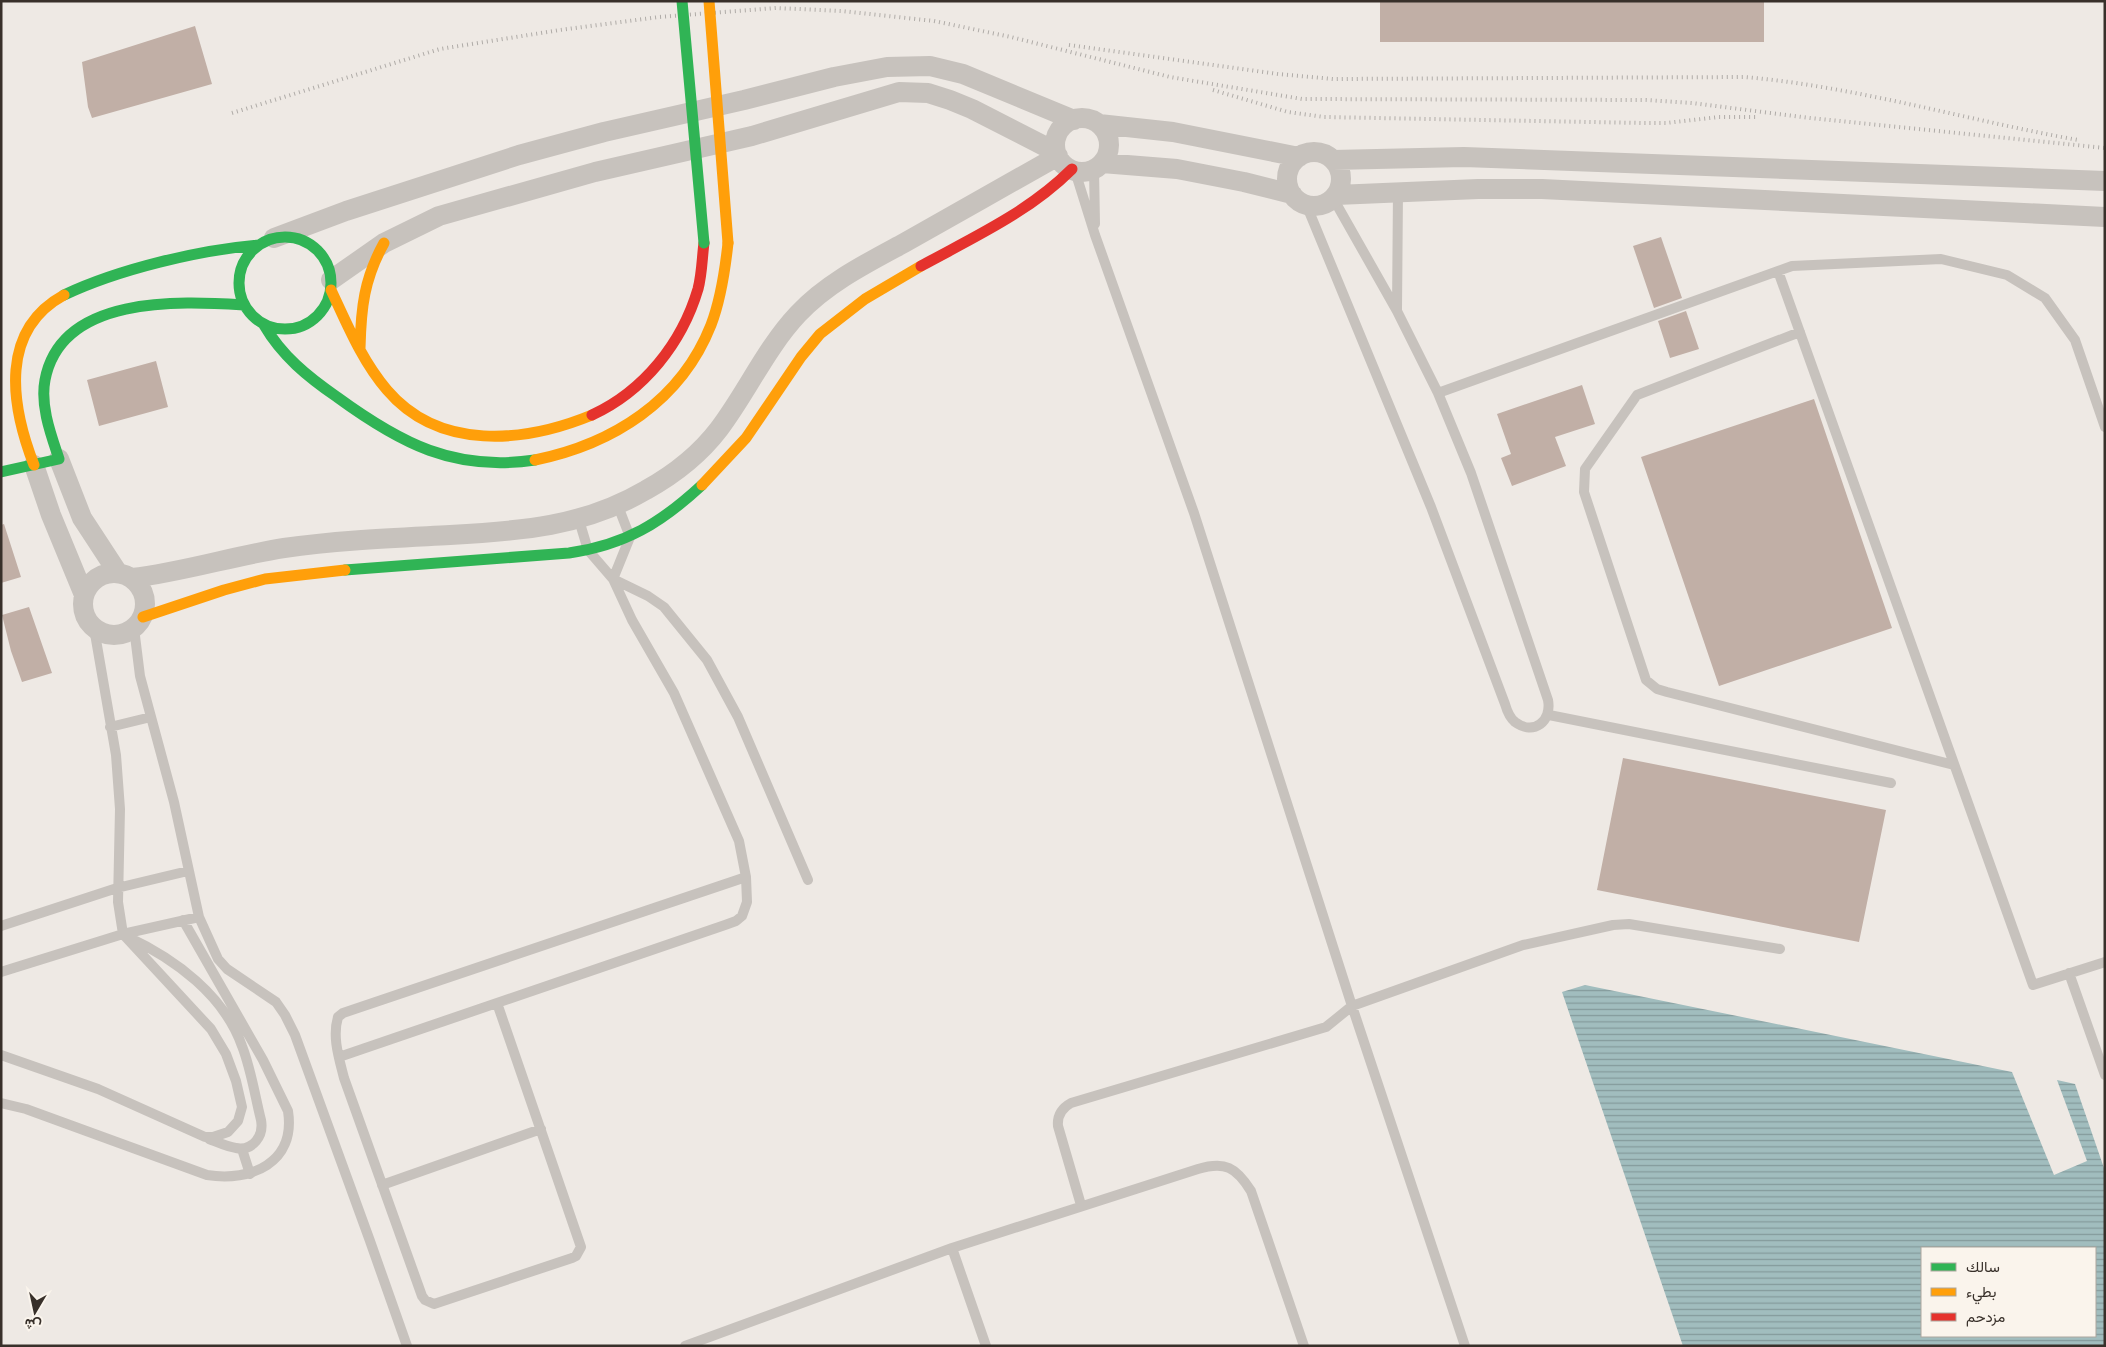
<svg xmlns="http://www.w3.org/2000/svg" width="2106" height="1347" font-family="Raleway,Vazirmatn,sans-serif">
  <defs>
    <pattern id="water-rules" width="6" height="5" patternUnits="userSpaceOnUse" patternTransform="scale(1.25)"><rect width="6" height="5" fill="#a1bdbe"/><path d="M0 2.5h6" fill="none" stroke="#849a9b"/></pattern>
  </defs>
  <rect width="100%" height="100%" fill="#eee9e4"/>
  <path fill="url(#water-rules)" fill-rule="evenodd" d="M1585 985 2012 1072 2054 1175 2087 1161 2057 1080 2075 1084 2105 1171V1346H1683L1562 992ZM1922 1248H2095V1336H1922Z"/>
  <path fill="#c1afa6" d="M1380 1H1764V42H1380Z
    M195 26 212 84 92 118 88 107 82 62Z
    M1661 237 1682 298 1654 308 1633 246Z
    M1686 311 1699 349 1670 358 1658 321Z
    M156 361 168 407 99 426 87 380Z
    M1582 385 1595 424 1555 437 1566 466 1512 486 1501 458 1511 454 1497 414Z
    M1814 399 1892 628 1719 686 1641 457Z
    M4 524 21 577 1 583V525Z
    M29 607 52 673 22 682 11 651 2 615Z
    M1623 758 1886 810 1859 942 1597 890Z"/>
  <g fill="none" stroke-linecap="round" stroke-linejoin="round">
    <path stroke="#c7c2bd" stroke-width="10" d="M1094 169 1095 224
      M1075 171 1095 235 1194 513 1352 1006 1465 1346
      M1306 204 1431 507 1505 704C1507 711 1510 718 1515 722 1534 736 1552 721 1548 700L1471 473 1438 393 1397 311 1333 198
      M1778 271 2033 985 2105 962
      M1397 310 1398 191
      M1800 332 1637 395 1585 469 1584 492 1646 680 1657 689 1667 692 1954 765
      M1438 393 1792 266 1941 259 2007 275 2045 298 2075 340 2105 427
      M613 579 648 596 664 607 707 660 738 717 808 880
      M613 579 630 537 618 506
      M134 628 140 676 174 802 199 917 218 959 227 969 276 1002 285 1015 295 1035 370 1241 407 1346
      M1549 715 1891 783
      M110 727 151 717
      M1 926 117 888 188 871
      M128 937C175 959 224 995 242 1046 251 1069 255 1096 261 1120 264 1136 253 1151 236 1148 227 1147 217 1142 209 1139
      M1 972 123 934 199 917
      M2069 973 2105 1075
      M497 1003 581 1247 576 1256 572 1258 434 1304 425 1300 422 1296 344 1078C339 1058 332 1037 338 1017L343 1013 746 877
      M1 1055 98 1089 205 1137H213L228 1132 238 1121 242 1107 236 1081 226 1054 211 1029 123 934 118 902 120 809 116 755 94 628
      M339 1057 725 925 736 921 742 916 747 902 746 877 739 841 674 693 632 620 613 579 588 550 579 520
      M1 1103 26 1109 207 1175C251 1182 296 1163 288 1111L263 1060 183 920
      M242 1149 250 1174
      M382 1185 541 1129
      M1081 1205 1058 1126C1057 1115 1062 1108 1071 1103L1326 1027 1352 1006 1523 945 1613 925 1629 924 1780 949
      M952 1248 1198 1169C1225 1161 1236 1167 1251 1191L1304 1346
      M685 1346 952 1248 986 1346"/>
    <path stroke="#c7c2bd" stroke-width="20" d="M1055 145a27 27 0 1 1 54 0a27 27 0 1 1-54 0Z
      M1099 124 1173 132 1299 157
      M1287 179a27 27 0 1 1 54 0a27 27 0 1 1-54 0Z
      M1333 160 1464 157 2105 181
      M1102 163 1177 169 1244 182 1292 194
      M1336 195 1478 189H1542L2105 217
      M274 238 346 211 519 155 604 132 744 100 834 77 887 67 930 66 963 74 1074 120
      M331 280 384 243 439 216 595 172 752 136 899 92 928 93 950 100 972 109 1056 152
      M59 459 82 518 118 573
      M34 465 51 515 84 595
      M83 604a31 31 0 1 1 62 0a31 31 0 1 1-62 0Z
      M132 578C183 572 233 556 284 548 339 540 394 538 450 535 520 531 583 527 646 490 673 475 700 454 719 429 747 392 766 348 798 314 827 283 867 263 904 243 955 214 1007 185 1058 156"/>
    <path stroke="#30b455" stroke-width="11" d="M239 283a46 46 0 1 1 92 0a46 46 0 1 1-92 0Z
      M64 295C119 269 199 250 259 245
      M264 325C282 356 308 377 337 397 400 443 454 472 535 460
      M1 472 59 459C51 435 40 406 45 380 61 295 178 301 244 305
      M345 570 569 553C625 545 661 523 702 485"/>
    <path stroke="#ff9f0a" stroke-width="11" d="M331 290C347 324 362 361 387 390 439 451 524 443 592 415
      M360 348C361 308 364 279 384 243
      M535 460C613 444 681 401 711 325 721 299 725 271 728 243
      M34 465C10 403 0 330 64 295
      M702 485 746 438 801 357 820 334 865 299 921 266
      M143 617 224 590 265 579 345 570"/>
    <path stroke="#e5322d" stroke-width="11" d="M921 266C974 237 1029 212 1072 169
      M592 415C644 391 682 343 698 289 702 274 702 258 704 243"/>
    <path stroke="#afaba7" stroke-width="4" stroke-dasharray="1 4" stroke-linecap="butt" d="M1069 45 1278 74 1333 79 1745 77C1858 87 1966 120 2078 140
      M1213 90 1288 112 1324 117 1643 123H1666L1719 117H1759
      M232 113 440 49 560 30 659 17 776 8 842 11 934 21 1011 37 1170 77 1302 99 1646 100 1692 103 1810 118 2105 148"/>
    <path stroke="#30b455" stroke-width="11" d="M682 1 704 243"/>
    <path stroke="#ff9f0a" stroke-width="11" d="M709 1 728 243"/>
  </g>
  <rect width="2106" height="1347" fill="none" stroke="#38302a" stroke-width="5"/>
  <rect x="1921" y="1247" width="175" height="90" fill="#faf4ec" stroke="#aca69e"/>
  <rect x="1931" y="1263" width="25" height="8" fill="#30b455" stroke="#aca69e"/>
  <text x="1966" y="1272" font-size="15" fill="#38302a">سالك</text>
  <rect x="1931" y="1288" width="25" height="8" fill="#ff9f0a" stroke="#aca69e"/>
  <text x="1966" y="1297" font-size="15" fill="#38302a">بطيء</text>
  <rect x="1931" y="1313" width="25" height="8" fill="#e5322d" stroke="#aca69e"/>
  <text x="1966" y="1322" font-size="15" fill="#38302a">مزدحم</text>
  <g transform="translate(35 1312) rotate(189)" stroke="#faf4ec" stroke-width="4" paint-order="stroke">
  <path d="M0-4L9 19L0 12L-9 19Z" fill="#38302a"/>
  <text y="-8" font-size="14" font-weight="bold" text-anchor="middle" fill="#38302a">ش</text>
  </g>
</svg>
